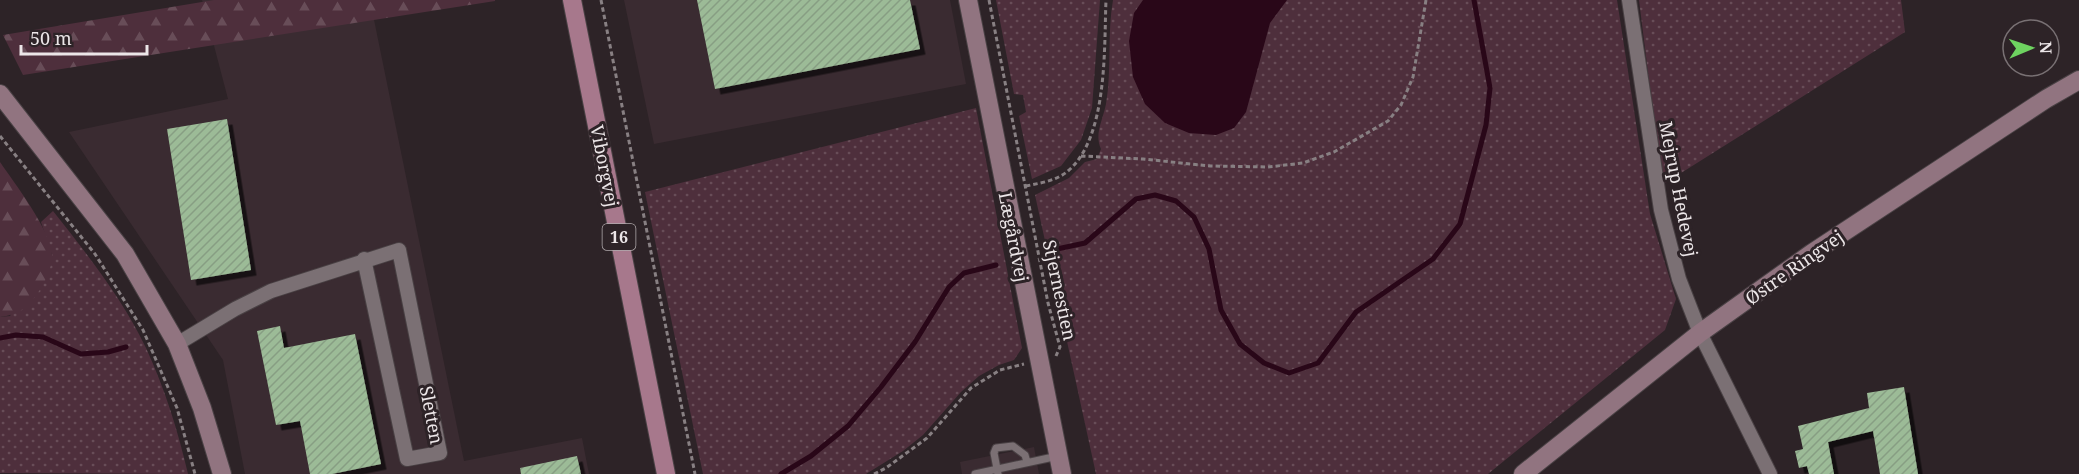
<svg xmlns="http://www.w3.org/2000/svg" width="2079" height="474" font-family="'Noto Serif',serif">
  <defs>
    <pattern id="grass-dots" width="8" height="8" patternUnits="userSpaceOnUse" patternTransform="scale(1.5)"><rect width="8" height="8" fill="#4e2f3c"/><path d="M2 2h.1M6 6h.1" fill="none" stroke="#684d58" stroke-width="1.8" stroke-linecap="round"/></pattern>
    <pattern id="forest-firs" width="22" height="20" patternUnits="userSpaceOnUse" patternTransform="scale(1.5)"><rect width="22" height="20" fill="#4e2f3c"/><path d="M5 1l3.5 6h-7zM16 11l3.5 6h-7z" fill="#684d58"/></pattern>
    <pattern id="building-hatch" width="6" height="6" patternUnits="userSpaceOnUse" patternTransform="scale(1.5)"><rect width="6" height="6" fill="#9cbb97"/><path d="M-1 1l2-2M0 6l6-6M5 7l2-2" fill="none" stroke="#879e83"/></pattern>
    <filter id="shadow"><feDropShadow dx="5.5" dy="5.5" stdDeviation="0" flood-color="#0009"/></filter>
  </defs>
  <rect width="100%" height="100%" fill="#2d2327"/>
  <path fill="#3a2b31" d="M202 0H370L464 461 582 438 589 474H245L223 360 69 132 228 99Z
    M624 0H950L966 84 654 144Z
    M1034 447 1039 474H962L960 462Z"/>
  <path fill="url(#grass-dots)" d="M996 0H1100L1092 108 1081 140 1061 166 1032 179 1019 116 1026 112 1023 95 1014 94Z
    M1113 0H1617L1650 214 1676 299 1665 330 1488 474H1096L1035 195 1069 178 1085 162 1097 159 1101 149C1094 134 1103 120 1106 104 1112 69 1107 34 1113 0Z
    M1639 0H1901L1905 32 1662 185Z
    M976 108 1022 348 1014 360 999 365 979 376 961 392 923 435 903 451 866 474H703L645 192Z
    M53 211C87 254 122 298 146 348 165 389 178 431 188 474L0 473V317L10 316 52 255 41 222Z"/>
  <path fill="url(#forest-firs)" d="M214 0H495V1L23 75 3 35Z
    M0 162C15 184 50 229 52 255 52 269 45 283 37 294 27 308 18 315 0 317Z"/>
  <path fill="#290718" d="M1143 0H1287L1270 23 1246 112 1234 128 1216 135 1189 133 1165 123 1145 104 1133 77 1129 41 1134 13Z"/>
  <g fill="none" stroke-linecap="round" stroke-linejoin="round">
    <path stroke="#290718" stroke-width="5" d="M1057 249 1085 243 1136 199 1155 195 1176 201 1194 217 1209 249 1221 310 1240 344 1264 363 1289 373 1318 363 1356 312 1433 259 1460 224 1486 125 1490 88 1474 0
      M0 338 16 335 43 337 81 354 108 352 126 347
      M781 474 811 456 848 426 881 387 915 342 949 287 964 273 996 265"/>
  </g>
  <path fill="url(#building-hatch)" filter="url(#shadow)" d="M697 0H910L920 49 715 89Z
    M227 119 251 270 191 280 167 129Z
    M280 326 284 348 355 334 381 464 332 474H310L300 421 276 425 257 331Z
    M1904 387 1918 474H1880L1873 431 1828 442 1834 474H1809L1807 466 1799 468 1795 451 1803 449 1798 426 1869 408 1867 393Z
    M577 456 581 474H521L520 468Z"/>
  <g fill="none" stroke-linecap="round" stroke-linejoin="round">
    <g stroke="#494144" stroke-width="9">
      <path id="lane" d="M975 474 1058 456
        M998 474 994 453 996 448 1013 446 1025 455 1027 462"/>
    </g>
    <g stroke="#494144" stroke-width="16">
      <path id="street" d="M1629 0 1661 210 1679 279 1700 333 1770 474
        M177 344 235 309 271 291 399 250 440 453 407 459 364 259"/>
    </g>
    <g stroke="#494144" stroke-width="20">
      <path id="secondary" d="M968 0 1062 474
        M0 94 125 254 177 344 202 408 222 474
        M1523 474 1700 333 1812 253 2046 99 2079 80"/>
    </g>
    <g stroke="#494144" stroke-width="20">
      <path id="primary" d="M572 0 666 474"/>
    </g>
    <path stroke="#888083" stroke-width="3" stroke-dasharray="4.5 3" stroke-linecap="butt" d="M601 0 695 474
      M989 0 1048 303 1060 347 1056 356
      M0 136 95 254 143 330 177 408 195 474
      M1081 156 1143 159 1210 166 1268 167 1303 163 1334 152 1388 121 1401 105 1413 77 1426 0
      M1026 186C1040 183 1056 181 1068 171 1108 137 1104 48 1106 0
      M874 474 886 468 927 438 971 388 1000 370 1024 364"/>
    <use href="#lane" stroke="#7b7074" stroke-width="7"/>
    <use href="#street" stroke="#7b7074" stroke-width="14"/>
    <use href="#secondary" stroke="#917480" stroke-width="18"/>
    <use href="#primary" stroke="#a7788c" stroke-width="18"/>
  </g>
  <g text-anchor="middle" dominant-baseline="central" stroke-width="6" stroke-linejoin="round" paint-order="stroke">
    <rect fill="#2d2327" stroke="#b3acae" stroke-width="1.5" x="602.5" y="224" width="33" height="26" rx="4.5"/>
    <g font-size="16" font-weight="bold" fill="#ece6e8">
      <text x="619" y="237">16</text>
    </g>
    <g font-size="18" fill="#ece6e8" stroke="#2d2327">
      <text transform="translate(605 166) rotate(79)">Viborgvej</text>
      <text transform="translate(1679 189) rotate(79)">Mejrup Hedevej</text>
      <text transform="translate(1014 237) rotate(79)">Lægårdvej</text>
      <text transform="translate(1794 267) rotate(-35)">Østre Ringvej</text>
      <text transform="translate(1060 290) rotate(78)">Stjernestien</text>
      <text transform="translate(432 415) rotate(79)">Sletten</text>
    </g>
  </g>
  <g transform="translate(2031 48) rotate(88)"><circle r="28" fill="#2d2327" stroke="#797174" stroke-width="1.5"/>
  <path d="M0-4.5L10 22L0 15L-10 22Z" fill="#6ed360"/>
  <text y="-9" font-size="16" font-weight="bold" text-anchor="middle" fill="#ece6e8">N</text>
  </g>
  <path d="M21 45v9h126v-9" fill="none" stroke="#ece6e8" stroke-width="3"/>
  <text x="30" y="45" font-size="18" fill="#ece6e8" stroke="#2d2327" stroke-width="4.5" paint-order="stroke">50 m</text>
</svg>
